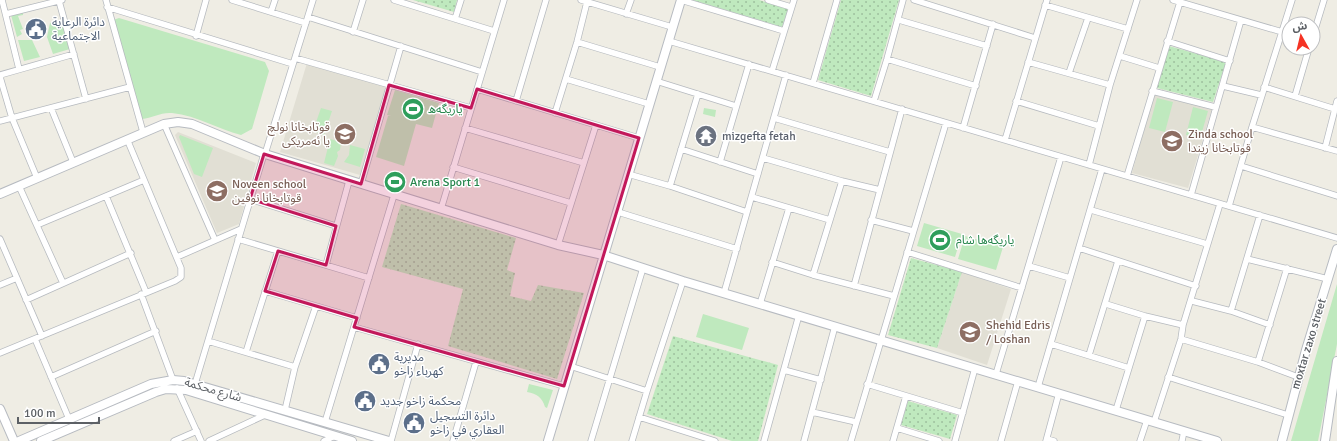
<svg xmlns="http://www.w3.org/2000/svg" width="1337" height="441" font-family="Signika,'Noto Sans Arabic',sans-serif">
  <defs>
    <pattern id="grass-dots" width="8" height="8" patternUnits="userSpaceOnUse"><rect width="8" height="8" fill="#bfe9be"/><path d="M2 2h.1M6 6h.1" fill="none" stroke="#9ec09e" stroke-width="1.8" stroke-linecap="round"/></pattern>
  </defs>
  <rect width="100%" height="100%" fill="#efede4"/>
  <path fill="#e1dfd4" d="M307 63 386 87 360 175 280 152Z
    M1154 95 1212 109 1188 188 1132 173Z
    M178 132 256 163 239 224 217 233 175 135Z
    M962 272 1011 289 987 365 937 348Z"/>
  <path fill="url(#grass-dots)" d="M413 0H457L454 12Z
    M692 0H759L788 9 782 27Z
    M841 0H899L871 96 818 80Z
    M1169 46 1226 62 1213 102 1157 88Z
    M401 204 516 238 507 270 515 273 510 296 531 301 538 285 584 293 557 379 448 346 463 289 382 267Z
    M911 258 962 272 937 348 888 335Z
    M673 336 778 365 758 441H732L647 414Z
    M908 401 957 415 950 439 901 425Z"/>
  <path fill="#bfe9be" d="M23 11V15L18 16 23 29 20 30 22 34 17 37 11 15Z
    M119 18 265 62 269 71 252 129 241 135C218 129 198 116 172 113 161 112 152 118 142 119L113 20Z
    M62 21 70 49 53 54 47 37 50 23Z
    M18 40H32L40 57 24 61Z
    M395 90 439 103 432 128 416 124 404 166 376 157 388 116H391L387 115Z
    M1157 98 1173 102 1165 132 1149 128Z
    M1193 107 1208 111 1200 139 1186 135Z
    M321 108 332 111 324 135 313 131Z
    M704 108 716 110 715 117 703 114Z
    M180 135 213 148 202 177 194 174 179 137Z
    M330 139 341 142 340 150 337 152 338 156 334 166 324 163Z
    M350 145 365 149 360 167 344 162 349 155Z
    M924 223 962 234 955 257 917 246Z
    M965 236 1003 247 996 270 958 259Z
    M1337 284V344L1318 441H1291Z
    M703 314 749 328 742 350 696 337Z
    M529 384 553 390 547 408 545 407C542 397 537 394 527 392Z"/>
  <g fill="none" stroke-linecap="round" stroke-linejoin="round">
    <g stroke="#b6babf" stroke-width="7">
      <path id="street" d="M2 0 19 69
        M106 0 143 132
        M232 0 306 23
        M394 0 494 31
        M581 0 672 27
        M681 0 784 31
        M768 0 791 7
        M914 0 1035 38
        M1173 0 1289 34
        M59 1 86 99
        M1045 5 1128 29
        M107 7 293 64
        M271 12 275 0
        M6 14 62 0
        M626 14 631 0
        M308 17 482 72
        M455 19 461 0
        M899 20 987 46
        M353 32 363 0
        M196 36 206 0
        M1313 36 1324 0
        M669 41 1337 238
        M1167 41 1230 61
        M577 42 660 67
        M1120 56 1159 68
        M295 58 471 108
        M887 59 976 86
        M1028 62 1110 85
        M772 71 794 0
        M1069 73 1088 18
        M0 75 74 54
        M0 77 12 118 37 178
        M566 79 649 104
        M656 81 736 106
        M813 83 837 0
        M1223 86 1261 95
        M1264 87 1335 109
        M477 89 639 138
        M1152 91 1215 107
        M1295 96 1309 48
        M516 101 546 0
        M874 101 887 59 903 0
        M1016 101 1099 126
        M51 108 73 162
        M555 113 577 42 587 2
        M774 118 890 152
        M0 121 130 87
        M164 124 215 240
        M1252 127 1292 0
        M465 128 584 163
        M963 128 993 24
        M1005 140 1047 0
        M1325 148 1337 101
        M681 149 758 174
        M265 154 313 0
        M763 158 842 181 880 190
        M720 162 749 64
        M1089 165 1110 85 1137 0
        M1241 166 1337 196
        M453 167 571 203
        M628 174 670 186 747 212
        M1127 176 1180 2
        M361 184 401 46
        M19 186 63 283
        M670 186 698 94
        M1191 195 1241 20
        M106 196 146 292
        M752 197 830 220
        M250 199 336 226
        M1229 206 1252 127 1337 151
        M441 209 504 0
        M1091 210 1207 244
        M618 212 737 249
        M871 220 913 231
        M37 225 144 180
        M0 239 42 336
        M238 239 369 278
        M558 245 596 125
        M1079 248 1196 286
        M907 252 1022 288
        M177 257 241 229
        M1247 259 1328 279
        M772 262 813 275 894 296
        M326 265 349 181
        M1029 266 1070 278
        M813 275 842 181
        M0 285 17 278
        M854 286 902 109
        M265 291 357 318
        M724 293 786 75
        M141 294 173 380
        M26 300 131 253
        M1192 301 1231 311 1270 325
        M760 304 789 208
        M1106 304 1145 316 1183 325
        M1231 311 1260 215
        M354 327 564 386
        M35 339 69 419
        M1181 339 1258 362 1298 377
        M208 341 295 367
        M1051 344 1129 368
        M246 352 278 251
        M0 353 175 281 181 277V268L127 139
        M1089 355 1118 261
        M1258 362 1287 268
        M570 366 647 391
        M784 370 821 380
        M996 374 1061 157
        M51 377 156 331
        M1168 377 1288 415
        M195 384 264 154
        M867 384 963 413
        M1038 387 1102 169
        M177 388 201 441
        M285 410 295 367 316 306
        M1116 410 1145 316
        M812 412 856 422
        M639 417 715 441
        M325 422 394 195
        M1154 422 1181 339 1183 325 1220 204
        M897 428 939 441
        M1047 439 1054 441
        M174 441 197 431
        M209 441 267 414
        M324 441 335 436
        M391 441 418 344
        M453 441 476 362
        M591 441 643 268
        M632 441 647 391 683 281
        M764 441 799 315
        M804 441 835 326
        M851 441 946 123
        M893 441 906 396
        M955 441 975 368
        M1001 441 1018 381
        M1046 441 1059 393
        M1140 441 1147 420
        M1182 441 1184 431"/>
    </g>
    <g stroke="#b7bbc1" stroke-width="10">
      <path id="secondary" d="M0 194 164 124 178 122 192 124 265 154 558 245 603 255 683 281 1217 441
        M0 409 14 441
        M19 441 151 384 173 380 184 381 389 441
        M41 441 156 392 166 389 186 390 352 441
        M548 441 681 0
        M1282 441 1306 350 1337 249
        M1325 441 1337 361"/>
    </g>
    <use href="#street" stroke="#fff" stroke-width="5.5"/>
    <use href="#secondary" stroke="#fff" stroke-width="8"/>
  </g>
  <path fill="#c2185b" fill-opacity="0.2" stroke="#c2185b" stroke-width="3" stroke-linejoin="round" d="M389 85 471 108 477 89 639 138 564 386 354 327 357 318 265 291 278 251 326 265 336 226 250 199 264 154 361 184Z"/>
  <defs>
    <g id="civic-disc" transform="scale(1.15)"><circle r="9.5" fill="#5c6f8a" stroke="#fff"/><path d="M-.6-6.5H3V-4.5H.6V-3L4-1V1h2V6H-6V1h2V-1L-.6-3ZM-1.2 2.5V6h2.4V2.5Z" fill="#fff"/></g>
    <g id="stadium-disc" transform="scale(1.15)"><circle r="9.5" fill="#2e9e5b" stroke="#fff"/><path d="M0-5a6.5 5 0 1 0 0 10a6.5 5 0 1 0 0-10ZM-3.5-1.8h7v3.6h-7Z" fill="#fff"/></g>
    <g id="school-disc" transform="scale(1.15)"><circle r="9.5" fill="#8d6e63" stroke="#fff"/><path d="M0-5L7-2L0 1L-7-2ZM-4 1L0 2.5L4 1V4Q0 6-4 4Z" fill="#fff"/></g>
    <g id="temple-disc" transform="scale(1.15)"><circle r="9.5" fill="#6b7280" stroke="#fff"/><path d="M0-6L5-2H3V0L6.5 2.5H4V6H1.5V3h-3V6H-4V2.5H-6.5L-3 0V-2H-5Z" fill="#fff"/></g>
  </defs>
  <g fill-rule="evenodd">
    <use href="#civic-disc" x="36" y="29"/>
    <use href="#stadium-disc" x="413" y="109"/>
    <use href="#school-disc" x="345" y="134"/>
    <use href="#temple-disc" x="706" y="136"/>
    <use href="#school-disc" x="1172" y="141"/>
    <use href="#stadium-disc" x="395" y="182"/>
    <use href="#school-disc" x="217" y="191"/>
    <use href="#stadium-disc" x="940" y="240"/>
    <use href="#school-disc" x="970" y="332"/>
    <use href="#civic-disc" x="379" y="364"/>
    <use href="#civic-disc" x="365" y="401"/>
    <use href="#civic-disc" x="414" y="423"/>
  </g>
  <g text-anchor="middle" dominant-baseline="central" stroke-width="3" stroke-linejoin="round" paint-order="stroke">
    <g font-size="12" fill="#4e5e75" stroke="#fff" text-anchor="start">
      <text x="52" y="22">دائرة الرعاية<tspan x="52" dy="14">الاجتماعية</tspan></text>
      <text x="394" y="357">مديرية<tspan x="394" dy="14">كهرباء زاخو</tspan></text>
      <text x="380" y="401">محكمة زاخو جديد</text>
      <text x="430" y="416">دائرة التسجيل<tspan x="430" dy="14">العقاري في زاخو</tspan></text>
    </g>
    <g font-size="12" fill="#27864d" stroke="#fff" text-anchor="start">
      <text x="428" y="109">یاریگه‌ه</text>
      <text x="410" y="182">Arena Sport 1</text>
      <text x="956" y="240">ياريگه‌ها شام</text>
    </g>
    <g font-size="12" fill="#785e54" stroke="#fff" text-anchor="start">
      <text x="330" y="127" text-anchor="end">قوتابخانا نولچ<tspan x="330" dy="14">يا ئەمريكى</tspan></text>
      <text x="1188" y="134">Zinda school<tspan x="1188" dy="14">قوتابخانا زیندا</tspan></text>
      <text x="232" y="184">Noveen school<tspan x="232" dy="14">قوتابخانا نوڤين</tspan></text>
      <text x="986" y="325">Shehid Edris<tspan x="986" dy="14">/ Loshan</tspan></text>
    </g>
    <g font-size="12" fill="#5b616d" stroke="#fff" text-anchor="start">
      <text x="722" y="136">mizgefta fetah</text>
    </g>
    <g font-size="12" fill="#5c6065" stroke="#fff">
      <text transform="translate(1309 344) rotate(-73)">moxtar zaxo street</text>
      <text transform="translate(213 390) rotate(16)">شارع محكمة</text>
    </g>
  </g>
  <g transform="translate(1301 36) rotate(352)"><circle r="19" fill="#ffffff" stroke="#bebfc1"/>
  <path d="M0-3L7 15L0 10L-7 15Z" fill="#f53324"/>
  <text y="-6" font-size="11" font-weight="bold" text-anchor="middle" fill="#5c6065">ش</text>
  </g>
  <path d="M18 417v6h81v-6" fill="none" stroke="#5c6065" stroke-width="2"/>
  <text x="24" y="417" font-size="12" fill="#5c6065" stroke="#ffffff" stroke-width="3" paint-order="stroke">100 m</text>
</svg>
